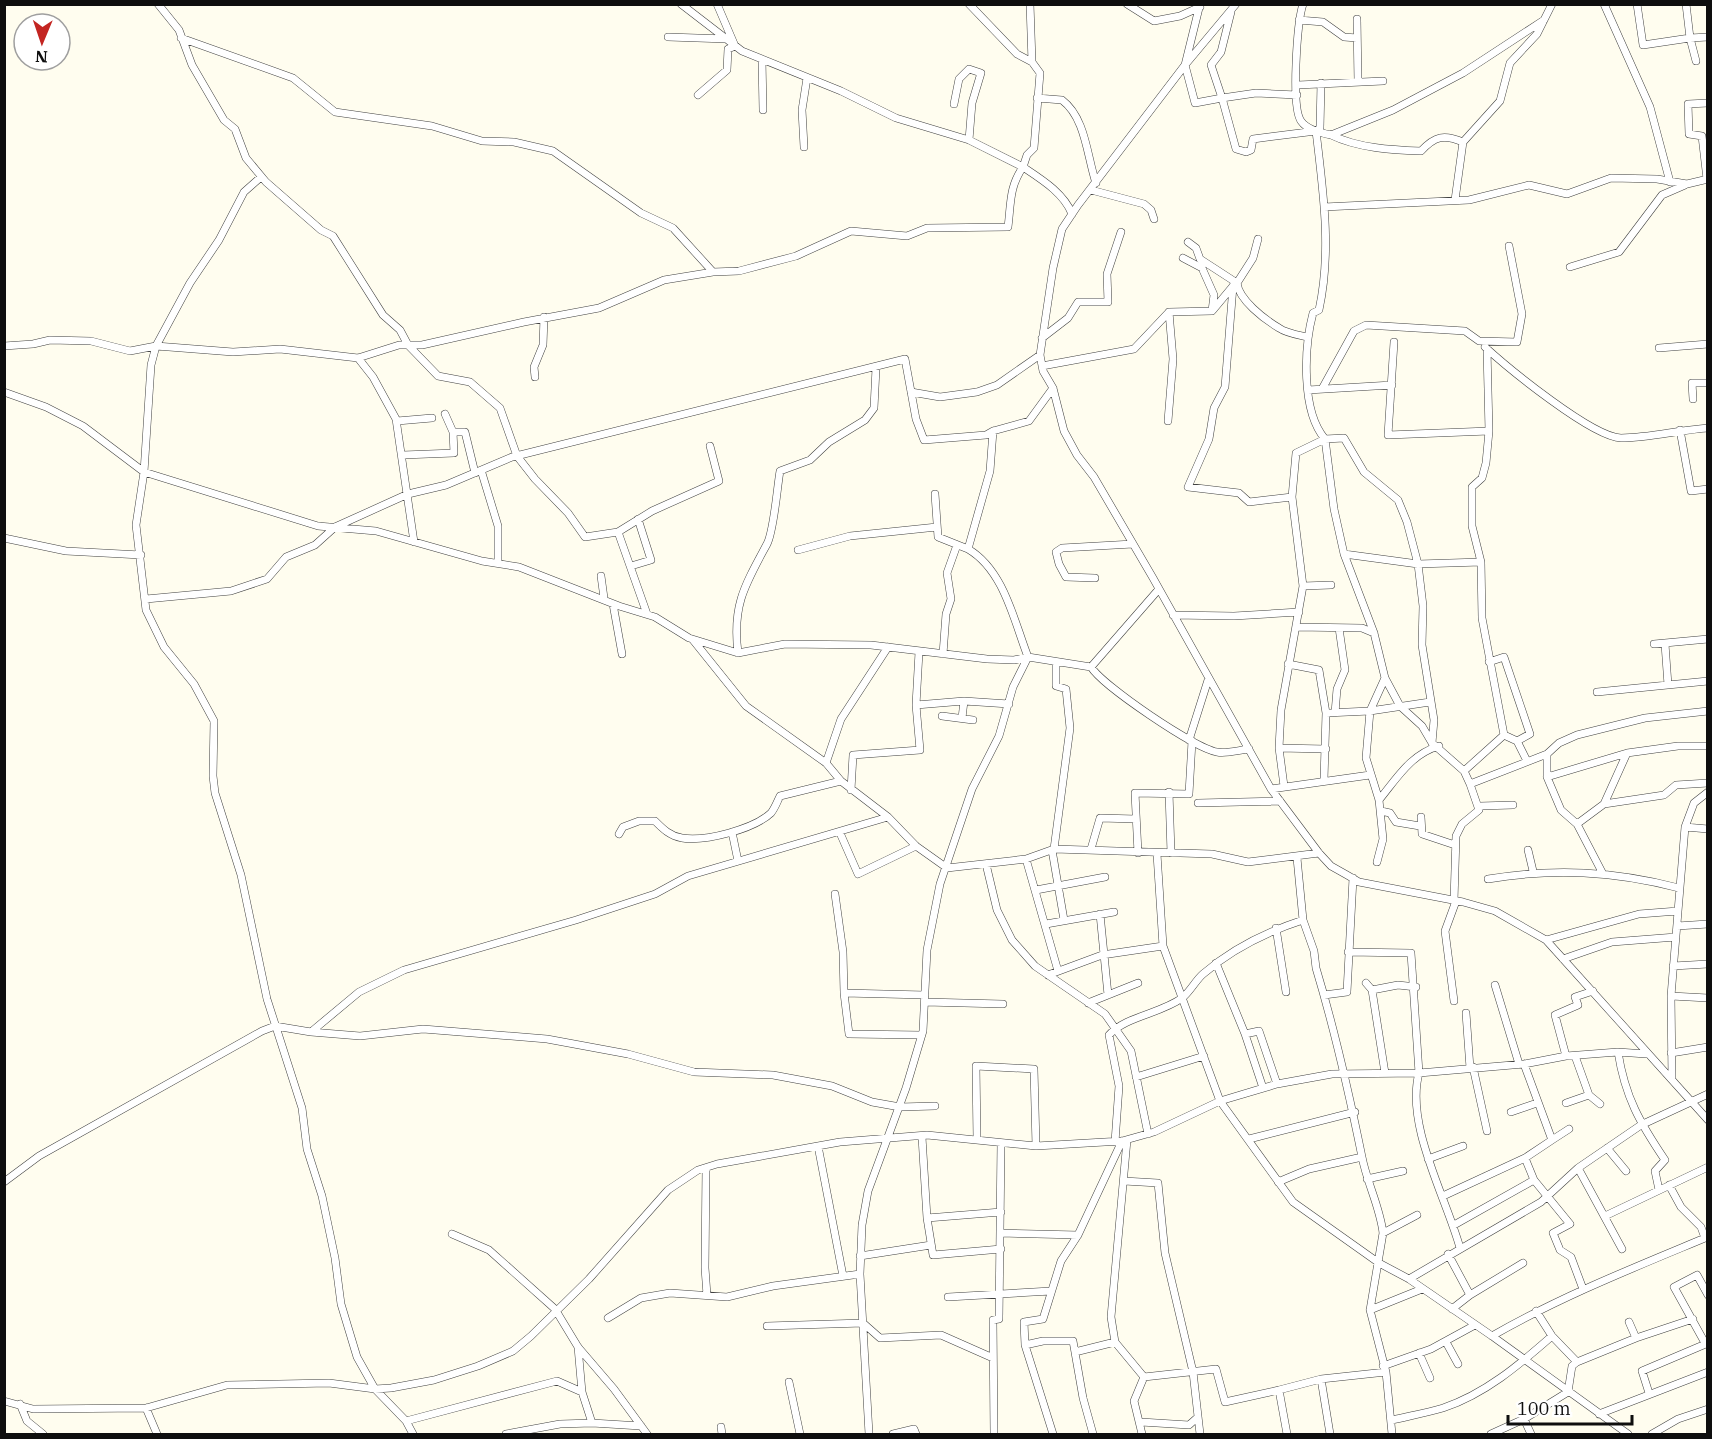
<svg xmlns="http://www.w3.org/2000/svg" width="1712" height="1439" font-family="'IBM Plex Serif',serif">
  <rect width="100%" height="100%" fill="#fffdef"/>
  <g fill="none" stroke-linecap="round" stroke-linejoin="round">
    <g stroke="#414141" stroke-width="8">
      <path id="street" d="M158 4 179 30 192 65 224 120 235 129 246 158 266 182 321 230 333 236 383 315 400 330 408 345 438 376 470 382 500 408 517 456 535 479 568 513 585 537 618 532
        M969 4 1017 54 1032 62
        M1030 4 1032 62 1040 73 1034 148 1027 155 1023 167C1041 179 1064 193 1072 214
        M1127 4 1154 21 1180 16 1200 7
        M1200 4 1185 65 1195 103 1222 98 1236 149 1246 152 1251 150 1253 139 1316 131C1323 191 1332 250 1319 310L1313 313C1304 347 1301 411 1325 439L1296 453 1292 497 1303 586 1281 710 1279 748 1284 786
        M1236 4 1185 65 1078 205 1062 229 1053 268 1040 355 1043 371 1053 388 1064 431 1077 455 1094 477 1153 578 1271 789 1319 853 1331 866 1347 875 1359 882 1463 902 1495 911 1546 940 1708 1120
        M1303 4C1297 23 1291 107 1301 121 1307 130 1321 133 1331 135L1393 110 1463 73 1544 20
        M1604 4 1650 107 1670 182
        M1637 4 1643 45 1690 38 1696 61
        M1686 4 1690 38 1708 37
        M1231 12 1221 52 1211 65 1222 98 1256 93 1297 95
        M1357 19 1358 82
        M1299 20 1323 22 1344 37 1357 38
        M668 37 727 39
        M181 38 293 78 335 112 432 126 482 141 514 142 553 151 641 213 673 228 713 272 739 271 796 256 851 231 907 236 927 228 1008 227C1011 204 1009 187 1023 167L969 140 896 118 841 91 742 51 681 4
        M762 60 763 110
        M1298 85 1383 81
        M698 95 727 70 728 49 735 46 717 4
        M1037 98 1062 100C1086 118 1087 157 1096 183
        M954 104 959 79 969 69 981 73 972 103 969 140
        M1316 131 1320 128 1321 83
        M1331 135C1358 148 1391 150 1421 151 1435 136 1444 134 1463 142
        M804 147 802 110 807 78
        M261 177 244 192 219 240 190 283 156 346 151 365 144 472 136 525 146 610 164 647 194 684 214 721 213 776 215 793 241 875 267 999 302 1108 307 1149 322 1196 335 1258 341 1304 357 1357 375 1389 406 1421 413 1434
        M1707 179 1702 136 1689 134 1688 104 1708 103
        M1091 190 1144 204 1151 210 1154 219
        M1455 200 1463 142 1500 101 1510 63 1537 34 1552 4
        M1324 207 1469 200 1529 185 1567 194 1611 178 1657 179 1687 184 1708 179
        M1188 242 1196 248 1200 259 1237 283 1253 258 1258 239
        M1570 267 1619 252 1662 195 1685 185
        M1237 283C1239 300 1264 319 1279 328 1286 333 1298 335 1307 337
        M1233 286 1225 387 1214 408 1209 439 1188 487 1239 493 1249 502 1292 497
        M1213 310 1233 286
        M1042 338 1068 318 1078 302H1108L1107 274 1121 232
        M1394 342 1388 435 1489 431
        M4 346 33 344 50 340 91 341 130 351 156 346 233 352 280 349 358 358 399 345H422L524 322 599 308 664 280 713 272
        M1485 347C1508 368 1592 437 1621 438 1649 438 1679 430 1708 428
        M1659 348 1708 344
        M1487 349 1489 431 1486 463 1482 478 1472 487V526L1481 562 1482 618 1504 735 1517 741 1527 761
        M358 358 373 377 396 419 414 542
        M1042 366 1134 349 1169 312 1212 311 1214 295 1202 268 1183 258
        M535 377 534 367 543 345 544 317
        M1322 389 1354 331 1366 325 1465 331 1479 341 1517 342 1522 314 1509 246
        M1308 390 1392 385
        M4 392 46 407 83 426 144 472 318 526 376 531 482 561 519 567 619 606 655 617 689 638 738 653 785 644 871 645 987 659 1014 660 1028 657 1091 667C1103 686 1194 748 1217 752 1226 754 1239 750 1249 749
        M911 392 940 397 977 392 997 385 1040 355
        M1693 399 1692 383H1708
        M397 421 432 418
        M1168 421 1173 359 1169 312
        M1680 430 1691 491 1708 489
        M453 432H465L475 473
        M403 455 454 453 453 432 445 414
        M481 470 498 526V563
        M935 494 938 537 968 549
        M4 538 66 551 141 555
        M798 550 850 536 937 527
        M1344 554 1418 564 1481 562
        M631 566 651 560 638 519
        M601 576 604 598
        M1095 578 1066 577 1059 564 1056 552 1062 548 1133 544
        M1303 586 1331 585
        M146 599 231 591 267 579 286 557 315 545 335 527 408 494 446 485 512 457 905 359 916 419 924 440 986 435 993 431
        M613 604 622 654
        M647 614 618 532 652 511 719 481 710 446
        M1173 615 1234 616 1299 612
        M1296 627 1362 628 1374 633
        M693 640 746 706 826 763 841 781 888 817 916 846 947 868 1026 859 1054 849 1212 854 1248 862 1319 853
        M1654 644 1708 639
        M1665 644 1668 685
        M738 653C732 605 745 585 767 544 774 531 777 488 780 471L810 460 829 442 865 420 874 408 876 368
        M943 654 946 614 951 599 947 573 957 545
        M1489 662 1504 657 1530 734 1517 741
        M1288 664 1319 670 1326 713 1324 780
        M1091 667 1159 589
        M1385 678 1400 706 1422 726 1432 743 1464 771 1470 784
        M1597 692 1708 681
        M916 705 964 701 1009 704
        M1326 713 1370 711 1430 702
        M1335 713 1337 689 1345 670 1339 628
        M942 716 973 720
        M962 718 964 701
        M1189 740 1208 680
        M1279 748 1326 749
        M1547 754V777L1561 810 1577 824 1603 874
        M826 763 841 719 888 647
        M1464 771 1504 735
        M1547 777 1627 753
        M1271 789 1370 775
        M851 790 853 755 920 750 916 705 919 652
        M1169 792 1171 853
        M1379 800C1397 778 1411 754 1439 746
        M1198 803 1280 801
        M1604 804 1627 753 1678 746H1708
        M1480 806 1513 805
        M1381 811 1390 813 1396 822 1420 826
        M1421 817 1422 834 1455 845
        M1577 824 1604 804 1664 795 1676 785 1708 783
        M1685 827 1708 829
        M732 832 738 861
        M840 833 858 874 916 846
        M619 834 623 827 639 821H655C663 829 670 836 682 838 705 842 754 829 771 813 775 808 777 802 780 796L841 781
        M1054 849 1070 728 1066 689 1056 686V662
        M1091 849 1100 818 1136 819
        M1052 850 1064 920
        M1528 850 1533 871
        M1138 853 1135 793 1189 794 1192 741
        M1157 854 1163 946 1220 1101 1293 1202 1379 1263 1409 1279 1492 1336 1628 1434
        M1026 859 1058 971
        M1377 862 1383 839 1379 800 1366 758 1370 711 1385 678 1374 633 1344 554 1334 509 1325 439 1344 438 1364 472 1398 500 1407 522 1418 564 1423 606 1422 645 1434 720 1432 743
        M986 864 997 910 1012 940 1035 966 1105 1014 1131 1051 1148 1134
        M1488 879C1554 868 1614 871 1679 888
        M1036 890 1105 877
        M835 894 843 952 844 993 925 995
        M1454 901 1456 836 1462 824 1479 810 1470 784 1547 754 1559 743 1577 735 1645 718 1708 711
        M1100 914 1108 995
        M1046 924 1114 912
        M1677 926 1708 924
        M1276 928 1286 992
        M1546 940 1639 914 1678 911
        M1348 952 1411 953 1419 1073C1405 1125 1446 1197 1460 1248
        M1563 959 1612 942 1676 937
        M1216 963 1245 1034 1263 1088
        M1673 966 1708 964
        M1048 975 1102 955 1163 946
        M1366 983 1372 990 1385 1073
        M1495 985 1519 1064
        M1372 990 1398 985 1416 987
        M844 993 849 1034 921 1035
        M1324 995 1347 992 1353 878
        M1671 996 1708 998
        M1454 1001 1445 931 1456 901
        M925 1002 1003 1004
        M1088 1003 1138 983
        M1466 1013 1470 1068
        M311 1032 360 1036 423 1029 547 1039 628 1054 694 1072 773 1075 832 1086 872 1102 900 1107 935 1106
        M1245 1034 1259 1031 1277 1084
        M1618 1052C1625 1097 1640 1123 1665 1160L1655 1171 1659 1190
        M1671 1053 1708 1047
        M1566 1056 1555 1015 1578 1005 1575 997 1593 991
        M1575 1056 1589 1095 1600 1104
        M1473 1067 1487 1131
        M1136 1077 1204 1056
        M1672 1078 1671 996 1685 827 1694 803 1708 792
        M1566 1103 1589 1095
        M1511 1112 1537 1103
        M922 1137 927 1218 933 1255 1001 1249
        M977 1139 976 1066 1034 1069 1036 1146
        M1249 1139 1355 1112
        M1127 1140 1111 1317 1115 1342 1144 1377 1134 1401 1142 1434
        M1552 1140 1569 1129
        M1115 1142 1119 1086 1109 1035C1126 1016 1160 1014 1182 998 1190 992 1195 981 1203 974 1233 948 1266 932 1303 920
        M818 1146 843 1276
        M1607 1148 1626 1171
        M1428 1159 1463 1146
        M706 1168 705 1268 707 1295
        M1578 1168 1622 1249
        M1367 1179 1403 1171
        M1534 1180 1570 1224 1553 1233 1560 1250 1571 1257 1583 1289
        M1124 1181 1158 1183 1165 1253 1193 1372 1200 1434
        M4 1182 39 1156 262 1031 275 1026 311 1032 359 992 404 970 576 920 655 894 688 876 888 817
        M1278 1182 1309 1169 1362 1157
        M1443 1196 1525 1158 1552 1140 1524 1064
        M1605 1216 1708 1167
        M927 1218 1001 1212
        M1454 1225 1534 1180 1525 1158
        M1001 1233 1078 1235
        M1383 1233 1417 1215
        M452 1234 489 1250 555 1309 578 1347 614 1389 647 1434
        M1448 1254 1470 1295 1452 1309
        M860 1256 931 1245
        M1409 1279 1541 1202 1578 1168 1641 1125 1708 1094
        M1470 1295 1523 1263
        M948 1297 1051 1291
        M1370 1310 1422 1289
        M608 1318 641 1298 670 1293 727 1297 773 1286 860 1274
        M767 1326 863 1323 880 1338 941 1335 993 1358
        M1492 1336C1560 1297 1633 1268 1705 1238L1701 1227 1681 1207 1669 1185
        M1636 1338 1693 1319
        M1446 1342 1458 1364
        M1705 1343 1674 1287 1697 1275 1708 1295
        M1025 1345 1043 1341H1073L1083 1398 1093 1434
        M578 1347 582 1392 592 1423 641 1426
        M1075 1352 1115 1342
        M1419 1353 1430 1378
        M1577 1362 1636 1338 1629 1322
        M1383 1366 1431 1349 1475 1325
        M1386 1372 1392 1434
        M1144 1377 1216 1369 1225 1402 1279 1390
        M1321 1379 1330 1434
        M789 1382 800 1434
        M1649 1393 1642 1371 1708 1343
        M4 1401 33 1409 146 1408 227 1385 329 1383 375 1389 391 1388 434 1380 478 1366 513 1351 531 1336 589 1279 668 1190 698 1170 717 1164 840 1142 927 1135 1036 1146 1122 1141 1154 1132 1220 1101 1277 1084 1332 1074 1419 1073 1524 1064 1566 1056 1618 1052 1646 1054
        M20 1404 27 1421 43 1434
        M146 1408 157 1434
        M1599 1414 1708 1372
        M1524 1419 1531 1434
        M1392 1420C1409 1416 1426 1413 1443 1408 1485 1394 1519 1365 1552 1336
        M406 1421 557 1381 582 1392
        M1141 1422 1189 1425 1198 1417
        M721 1427 722 1434
        M506 1434 560 1424 592 1423
        M869 1434 860 1274 862 1225 868 1191 906 1088 923 1031 927 950 940 884 972 789 999 736 1013 687 1028 657C1014 621 1004 570 968 549L990 471 993 431 1029 421 1053 388
        M893 1434 914 1429 916 1434
        M994 1434 993 1320 999 1319 1001 1143
        M1053 1434 1025 1345 1024 1322 1043 1319 1061 1261 1078 1235 1122 1141
        M1287 1434 1279 1390 1321 1379 1386 1372 1370 1310 1383 1233C1380 1207 1367 1183 1362 1157 1349 1093 1335 1031 1316 968L1314 951 1303 920 1297 858
        M1491 1434 1524 1419 1568 1392 1572 1366 1577 1362 1552 1336 1536 1311
        M1652 1434 1678 1419 1708 1409"/>
    </g>
    <use href="#street" stroke="#fff" stroke-width="7"/>
  </g>
  <rect width="1712" height="1439" fill="none" stroke="#0e0e0e" stroke-width="12"/>
  <g transform="translate(42 42) rotate(182)"><circle r="28" fill="#ffffff" stroke="#9f9f9f" stroke-width="1.5"/>
  <path d="M0-4.5L10 22L0 15L-10 22Z" fill="#c32521"/>
  <text y="-9" font-size="16" font-weight="bold" text-anchor="middle" fill="#0e0e0e">N</text>
  </g>
  <path d="M1508 1415v9h124v-9" fill="none" stroke="#0e0e0e" stroke-width="3"/>
  <text x="1517" y="1415" font-size="18" fill="#0e0e0e" stroke="#ffffff" stroke-width="4.5" paint-order="stroke">100 m</text>
</svg>
